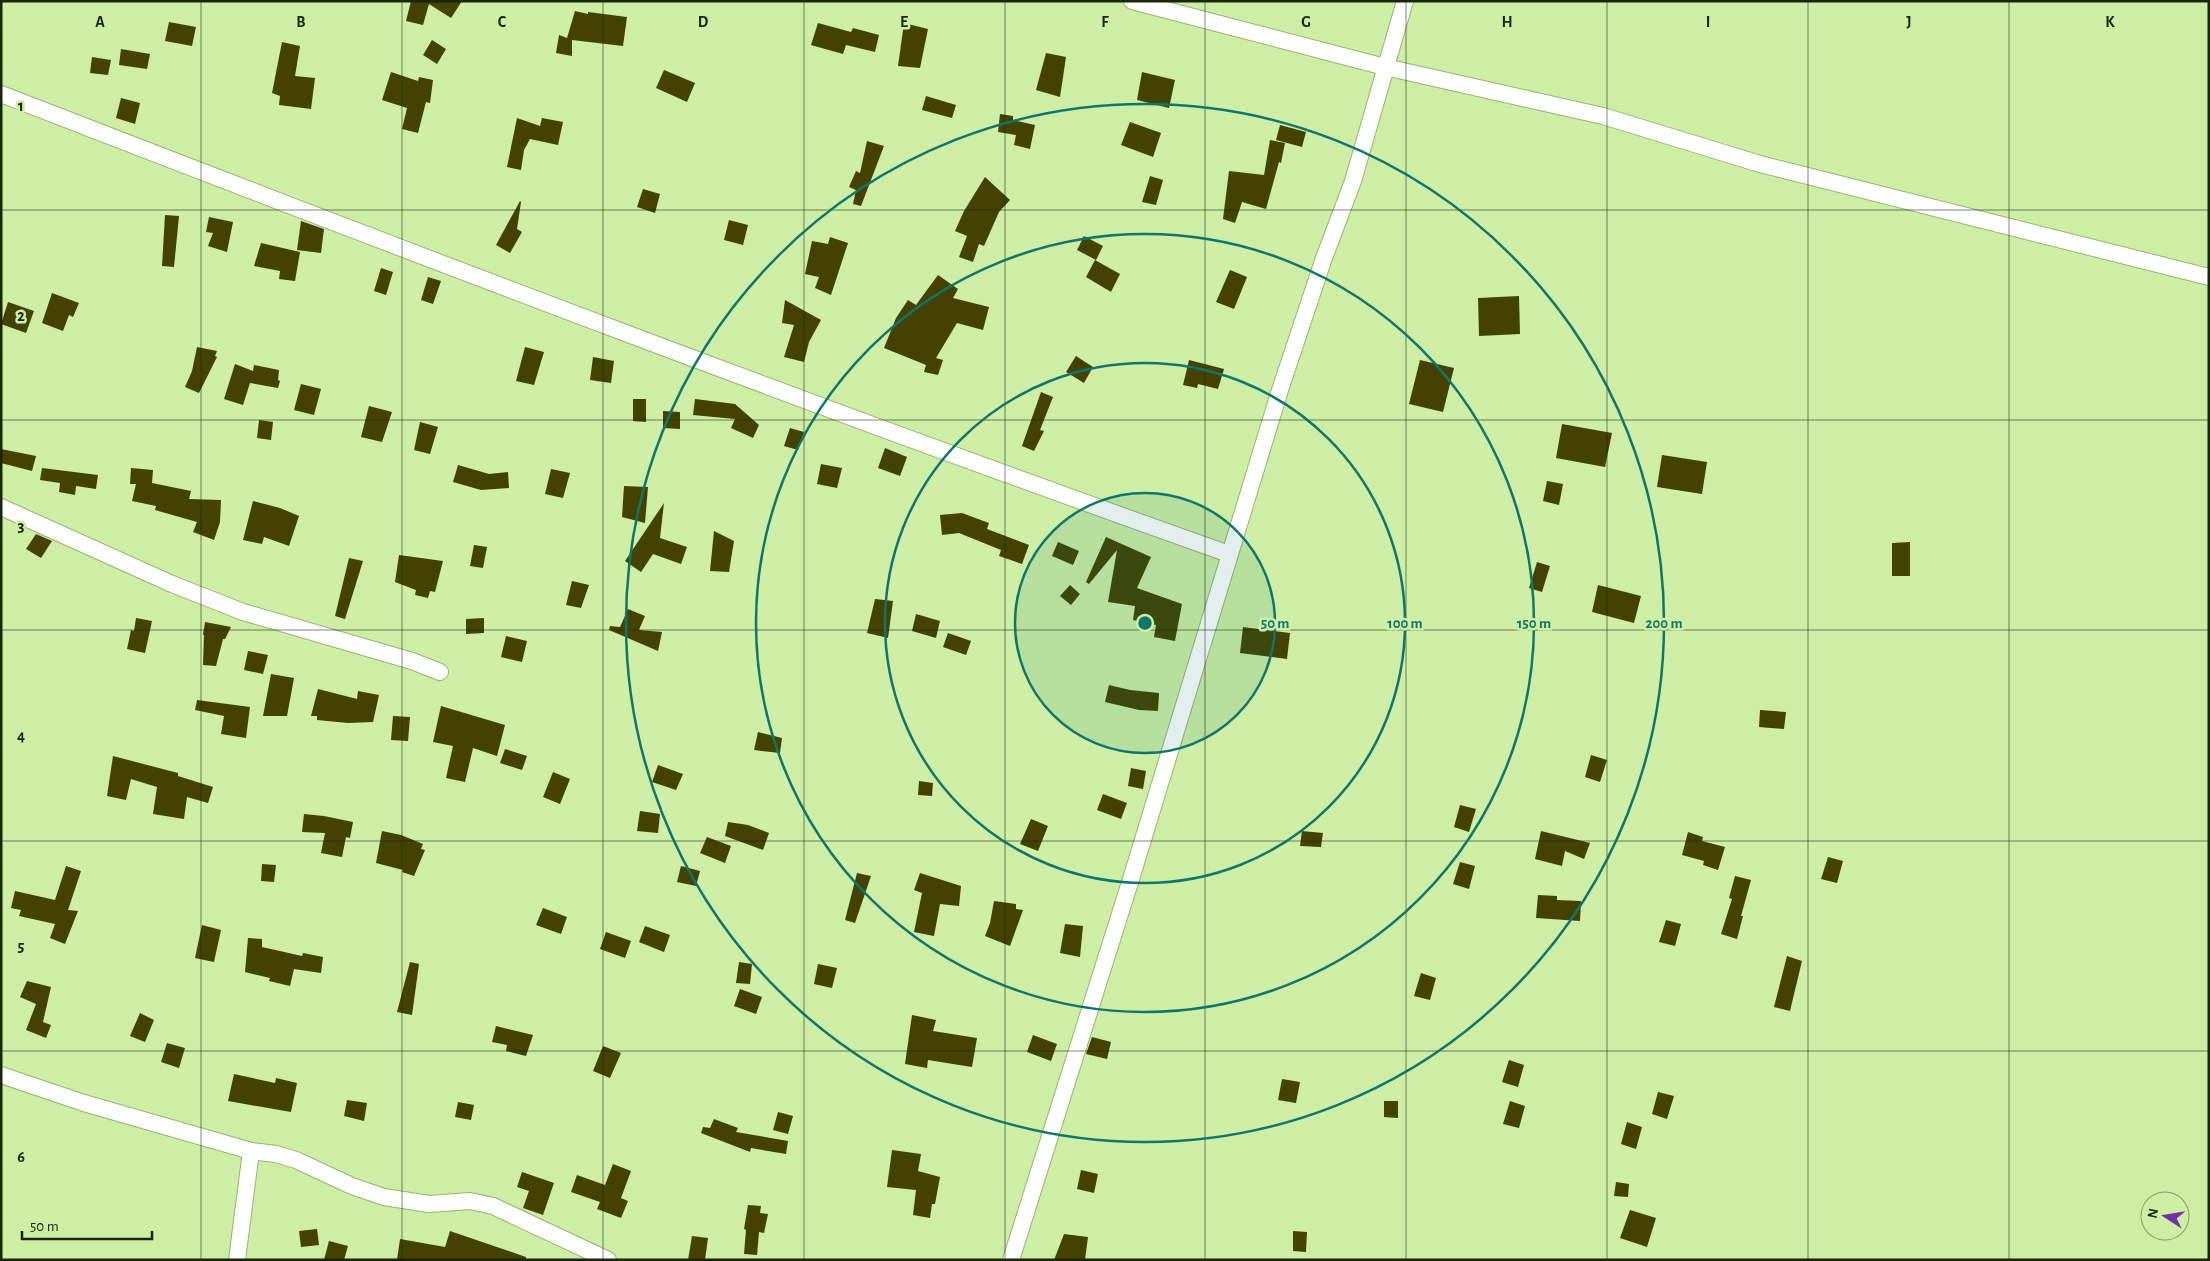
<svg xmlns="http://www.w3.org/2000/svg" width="2210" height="1261" font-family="'Alegreya Sans',sans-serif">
  <rect width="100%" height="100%" fill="#cdeea4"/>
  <path fill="#444200" d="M411 1H462L451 18 429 4 423 25 406 21Z
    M575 11 588 14V12L627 17 623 46 572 40V56L556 53 559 35 567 38Z
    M169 22 196 27 192 46 165 41Z
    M818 23 851 32 853 28 879 35 875 52 846 45 843 54 811 45Z
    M904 23 928 29 920 68 898 66Z
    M432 40 446 49 437 64 423 55Z
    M282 42 300 46 295 76 315 78 311 109 279 105 280 96 272 93Z
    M121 49 150 54 147 69 119 65Z
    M1046 53 1066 57 1060 97 1036 90Z
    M92 57 111 60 108 75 90 73Z
    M664 70 695 83 687 102 656 88Z
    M391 72 418 81 419 77 433 80 430 103 426 102 418 133 402 129 407 108 382 100Z
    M1142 72 1175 80 1169 108 1137 100Z
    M926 96 956 105 952 118 922 110Z
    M121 98 140 103 135 124 116 118Z
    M1000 114 1013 116V120L1035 125 1030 149 1014 145 1016 135 998 132Z
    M517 118 540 126 542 118 563 122 558 145 530 139 524 150 521 170 507 167Z
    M1130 122 1161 133 1153 157 1121 145Z
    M1280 125 1306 132 1302 147 1276 140Z
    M1270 140 1285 143 1281 163 1279 162 1266 209 1242 202 1235 223 1223 219 1229 171 1264 175Z
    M867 141 884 146 861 206 853 204 856 190 849 187 856 171 860 173Z
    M1150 176 1163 180 1156 205 1142 202Z
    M985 177 1010 200 999 212 984 246 979 244 973 262 959 257 967 236 955 231 964 211Z
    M643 189 660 194 655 213 637 207Z
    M520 201 521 202 517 229 522 232 510 253 496 245Z
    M165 215 179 216 174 267 162 266Z
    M209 217 233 222 227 252 208 246 213 233 206 232Z
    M729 220 748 225 743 245 724 240Z
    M301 221 324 229 321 253 297 250Z
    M1084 236 1103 246 1096 260 1077 250Z
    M830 237 848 243 831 295 815 288 819 277 805 274 812 241 828 244Z
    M261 243 300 252 295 281 279 279 280 271 254 266Z
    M1095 260 1120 274 1111 292 1086 277Z
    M381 268 393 272 386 295 374 291Z
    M1230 270 1247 277 1234 309 1216 302Z
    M938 275 958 289 953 298 989 307 983 330 957 323 936 358 943 360 938 375 924 372 926 365 884 348 896 318 908 300 916 305Z
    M428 277 441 281 433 304 421 300Z
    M52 293 79 303 73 317 69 315 63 331 42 323Z
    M1519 296 1520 334 1479 336 1478 298Z
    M785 300 821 320 809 342 804 362 784 357 794 325 782 323Z
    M8 302 34 311 26 333 1 324Z
    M197 347 217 351 215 356 217 357 199 393 185 387 192 371Z
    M525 347 544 352 534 385 516 381Z
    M1076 356 1093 367 1084 383 1066 372Z
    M593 357 614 361 611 383 590 380Z
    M1189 360 1224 369 1218 389 1198 384 1197 388 1183 385Z
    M1420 360 1454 368 1443 412 1409 404Z
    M235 364 253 371 254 365 279 370 278 380 280 381 278 388 250 383 243 405 224 399Z
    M301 384 321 389 314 415 294 410Z
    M1041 392 1053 397 1040 430 1044 431 1034 451 1022 446Z
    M633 399H646V422L633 421Z
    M695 399 735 404 759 425 753 438 731 428 735 419 693 415Z
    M369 406 392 412 382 442 361 437Z
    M663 411 680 412V429L663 428Z
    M259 420 273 422 271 440 257 438Z
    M420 422 438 427 430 454 414 450Z
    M1562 424 1612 433 1605 467 1556 458Z
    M790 428 804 432 798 450 784 446Z
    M885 448 907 457 900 476 878 468Z
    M1 449 36 456 32 471 1 463Z
    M1662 455 1707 462 1702 494 1657 487Z
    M821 464 842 468 837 488 817 484Z
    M458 465 489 474 508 472 509 488 481 490 453 482Z
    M42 468 98 475 96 489 76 486 75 495 59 492 60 483 40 480Z
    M131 468 153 470 152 483 191 491 189 499 221 500 220 522 214 540 193 532 197 522 155 510 156 506 132 501 136 484H130Z
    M551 469 570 473 563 498 545 494Z
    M1547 481 1563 484 1559 505 1543 501Z
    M624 486 648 487 645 523 622 517Z
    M253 501 280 508 299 516 289 546 264 537 262 544 243 540Z
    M664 503 660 538 687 547 681 564 653 554 641 572 625 561Z
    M962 513 989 523 987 529 1029 545 1022 564 999 556 1001 550 959 533 942 535 940 515Z
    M714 531 734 541 729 572 710 571Z
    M36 534 52 541 41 558 26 549Z
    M1106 537 1151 557 1137 588 1182 604 1175 641 1154 637 1156 625 1133 620 1135 606 1108 602 1117 550 1089 584 1086 582Z
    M1058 542 1079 551 1073 565 1052 556Z
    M1910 542V576H1892V543Z
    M474 545 487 547 483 568 470 566Z
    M399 555 443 561 435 592 430 591 428 598 415 595 416 590 395 582Z
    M349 558 363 561 345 619 335 616Z
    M1537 562 1550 566 1542 592 1529 588Z
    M572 581 589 585 581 608 566 605Z
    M1070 585 1080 594 1071 605 1060 596Z
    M1598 585 1641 596 1634 623 1592 612Z
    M875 599 893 601 888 638 867 633Z
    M628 609 645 616 639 630 662 632 658 651 609 630 610 626 620 627Z
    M916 614 940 621 936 638 912 631Z
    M136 618 152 621 145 653 127 649 131 630 134 631Z
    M484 618V633L466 634V619Z
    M205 622 231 627 225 639H223L216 666 203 665 204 635H203Z
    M1243 627 1290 633 1287 659 1240 653Z
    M948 633 971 641 966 655 943 647Z
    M506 636 527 641 522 662 501 657Z
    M248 651 268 655 263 674 244 670Z
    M271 674 294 678 287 716H263Z
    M1109 685 1130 690 1159 693 1158 711 1139 710 1105 702Z
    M318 689 357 699 358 691 379 695 373 722 348 723 317 720V716H311Z
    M197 700 250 707 246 738 221 734 224 716 195 710Z
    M441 706 505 725 497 756 473 748 465 782 446 778 453 746 433 742Z
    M1760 710 1786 712 1784 729 1759 727Z
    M393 716 410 717 408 741 391 740Z
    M758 732 782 738 780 753 754 750Z
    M505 749 527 756 522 770 500 763Z
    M1591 755 1607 760 1600 782 1585 777Z
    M113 756 178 773V776L213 787 208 803 187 797 184 819 153 814 157 787 131 779 126 800 107 796Z
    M658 765 683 774 676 790 652 782Z
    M1131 768 1146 771 1143 789 1128 786Z
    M553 772 570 779 560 804 543 797Z
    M919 781 933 783 932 796 918 795Z
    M1103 794 1127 803 1121 819 1097 810Z
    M1460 805 1476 809 1469 832 1454 827Z
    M640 811 660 814 658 833 637 831Z
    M304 814 324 816 353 822 350 838 346 837 342 857 321 853 325 833 302 832Z
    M1031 819 1048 826 1038 851 1020 844Z
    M728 822 748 825 769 833 763 850 725 836Z
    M382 831 401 835 423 844 421 849 425 850 414 876 402 872 403 870 376 863Z
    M1302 831 1323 833 1321 847 1300 846Z
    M1541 831 1590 843 1584 859 1565 851 1562 866 1535 859Z
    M1688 832 1703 837 1702 841 1725 847 1718 870 1703 865 1704 861 1682 855Z
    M707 837 731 846 725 863 700 853Z
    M1828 857 1843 861 1837 883 1821 879Z
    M1460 862 1475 866 1469 889 1453 884Z
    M262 864 276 865 274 882 261 881Z
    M66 866 81 871 68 910 78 911 65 944 50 938 55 924 19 916 21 910 11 908 15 891 55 900Z
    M681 866 700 871 696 886 677 882Z
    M857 873 871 876 855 923 845 920Z
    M920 873 961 886 959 906 940 904 934 936 914 932 922 893 914 890Z
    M1735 876 1751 880 1741 916H1743L1737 939 1721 934 1732 899 1729 898Z
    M1538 895 1557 896V900L1581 901 1580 921 1536 918Z
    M994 901 1016 904V909L1023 910 1010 946 985 936 990 923Z
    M543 908 567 917 561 934 536 925Z
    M1666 920 1681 924 1675 946 1659 942Z
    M1065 924 1083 926 1080 957 1060 953Z
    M202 925 221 930 214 962 195 958Z
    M645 926 670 935 664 952 639 942Z
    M606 932 631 941 625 958 600 949Z
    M248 938 262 939V947L302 956 303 953 323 957 321 973 294 969 290 986 269 981 270 978 245 972Z
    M1787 956 1802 961 1790 1011 1774 1007Z
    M410 962 419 964 412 1015 397 1012Z
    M739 962 752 964 750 984 736 983Z
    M818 964 837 968 832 988 814 984Z
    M1421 973 1436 978 1430 1000 1414 996Z
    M27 981 51 987 43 1022 51 1025 46 1038 26 1030 36 1004 20 997Z
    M740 989 762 997 756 1014 734 1006Z
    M140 1013 154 1020 145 1042 130 1036Z
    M912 1015 936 1020 933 1031 977 1038 972 1067 928 1060 927 1068 905 1064Z
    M496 1026 533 1035 526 1056 506 1051 507 1045 492 1042Z
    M1033 1035 1057 1044 1051 1061 1027 1052Z
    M1092 1037 1111 1042 1107 1059 1086 1054Z
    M167 1043 185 1048 179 1068 161 1062Z
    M603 1046 621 1053 610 1078 593 1071Z
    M1509 1060 1524 1065 1518 1087 1502 1082Z
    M234 1074 275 1083 276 1078 297 1083 291 1112 228 1101Z
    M1282 1079 1300 1082 1296 1103 1278 1100Z
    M1658 1092 1674 1096 1667 1119 1652 1114Z
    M347 1100 367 1103 364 1121 344 1116Z
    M1384 1101H1398V1118L1384 1117Z
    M1510 1101 1525 1106 1519 1128 1503 1124Z
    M458 1102 474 1105 471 1120 455 1117Z
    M778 1112 793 1116 788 1134 773 1130Z
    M714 1119 738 1128 736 1132 788 1141 786 1154 751 1148 750 1152 701 1133 703 1127 710 1128Z
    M1627 1122 1642 1127 1636 1149 1621 1144Z
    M892 1150 921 1154 918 1171 940 1177 935 1204H932L930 1218 913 1215 916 1190 887 1187Z
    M613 1164 631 1171 621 1198 628 1201 621 1218 597 1209 600 1202 571 1192 577 1175 605 1185Z
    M1081 1170 1098 1174 1094 1193 1077 1189Z
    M522 1172 554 1183 543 1215 523 1208 529 1191 517 1187Z
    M1616 1182 1629 1184 1628 1197 1614 1196Z
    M748 1205 761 1206 760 1213 768 1214 764 1233 759 1232 757 1255 744 1254 746 1230 744 1229Z
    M1630 1210 1656 1218 1647 1247 1620 1238Z
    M317 1229 319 1245 301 1247 299 1231Z
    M450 1231 526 1257V1260H397L400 1239 445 1247Z
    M1293 1231 1307 1232 1306 1252 1293 1251Z
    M1064 1234 1088 1237 1085 1260H1054Z
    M692 1236 708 1238 705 1260H688Z
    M329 1241 348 1246 344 1260H324Z"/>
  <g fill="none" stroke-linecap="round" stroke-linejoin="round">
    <g stroke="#96b56e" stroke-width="18">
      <path id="street" d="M1132 1 1385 67 1603 116 1760 164 2209 277
        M1 94C409 252 817 408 1229 554
        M1 507 172 584 243 612 412 661 440 672
        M1 1075 84 1103 251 1151 276 1154 296 1160 352 1186 384 1197 429 1204 470 1201 493 1206 608 1260
        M237 1260 251 1151
        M1011 1260 1131 879 1280 390 1324 258 1353 181 1405 1"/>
    </g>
    <use href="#street" stroke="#fff" stroke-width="16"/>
  </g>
  <path fill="none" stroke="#1a2508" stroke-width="1" stroke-opacity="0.55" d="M201 1V1260M402 1V1260M603 1V1260M804 1V1260M1005 1V1260M1205 1V1260M1406 1V1260M1607 1V1260M1808 1V1260M2009 1V1260M1 210H2209M1 420H2209M1 630H2209M1 841H2209M1 1051H2209"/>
  <circle cx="1145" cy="623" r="130" fill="#0f766e" fill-opacity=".12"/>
  <g fill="none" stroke="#0f766e" stroke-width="2.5">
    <circle cx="1145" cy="623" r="130"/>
    <circle cx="1145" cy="623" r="260"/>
    <circle cx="1145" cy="623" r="389"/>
    <circle cx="1145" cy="623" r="519"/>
  </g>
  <g font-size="16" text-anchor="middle" font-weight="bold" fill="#1a2508" stroke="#cdeea4" stroke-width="5" stroke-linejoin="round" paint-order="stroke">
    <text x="100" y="27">A</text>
    <text x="301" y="27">B</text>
    <text x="502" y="27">C</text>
    <text x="703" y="27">D</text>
    <text x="904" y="27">E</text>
    <text x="1105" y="27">F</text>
    <text x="1306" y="27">G</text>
    <text x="1507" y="27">H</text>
    <text x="1708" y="27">I</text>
    <text x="1909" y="27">J</text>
    <text x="2110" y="27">K</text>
    <text x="21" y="111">1</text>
    <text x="21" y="321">2</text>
    <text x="21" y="531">3</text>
    <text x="21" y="741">4</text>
    <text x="21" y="951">5</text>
    <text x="21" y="1162">6</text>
  </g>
  <circle cx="1145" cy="623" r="8" fill="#0f766e" stroke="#cdeea4" stroke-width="2.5"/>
  <g font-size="15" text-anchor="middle" font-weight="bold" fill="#0f766e" stroke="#cdeea4" stroke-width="5" stroke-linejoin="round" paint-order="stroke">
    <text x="1275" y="628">50 m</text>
    <text x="1405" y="628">100 m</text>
    <text x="1534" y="628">150 m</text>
    <text x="1664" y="628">200 m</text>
  </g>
  <rect width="2210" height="1261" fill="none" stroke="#1a2508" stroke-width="5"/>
  <g transform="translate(2165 1216) rotate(282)"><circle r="24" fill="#cdeea4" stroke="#859e66"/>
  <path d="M0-4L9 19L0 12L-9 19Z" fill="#7531a5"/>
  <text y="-8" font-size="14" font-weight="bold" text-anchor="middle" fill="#1a2508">N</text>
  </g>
  <path d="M22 1231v8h130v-8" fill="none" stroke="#1a2508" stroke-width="2.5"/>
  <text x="30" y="1231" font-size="15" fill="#1a2508" stroke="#cdeea4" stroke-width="4" paint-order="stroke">50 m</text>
</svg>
